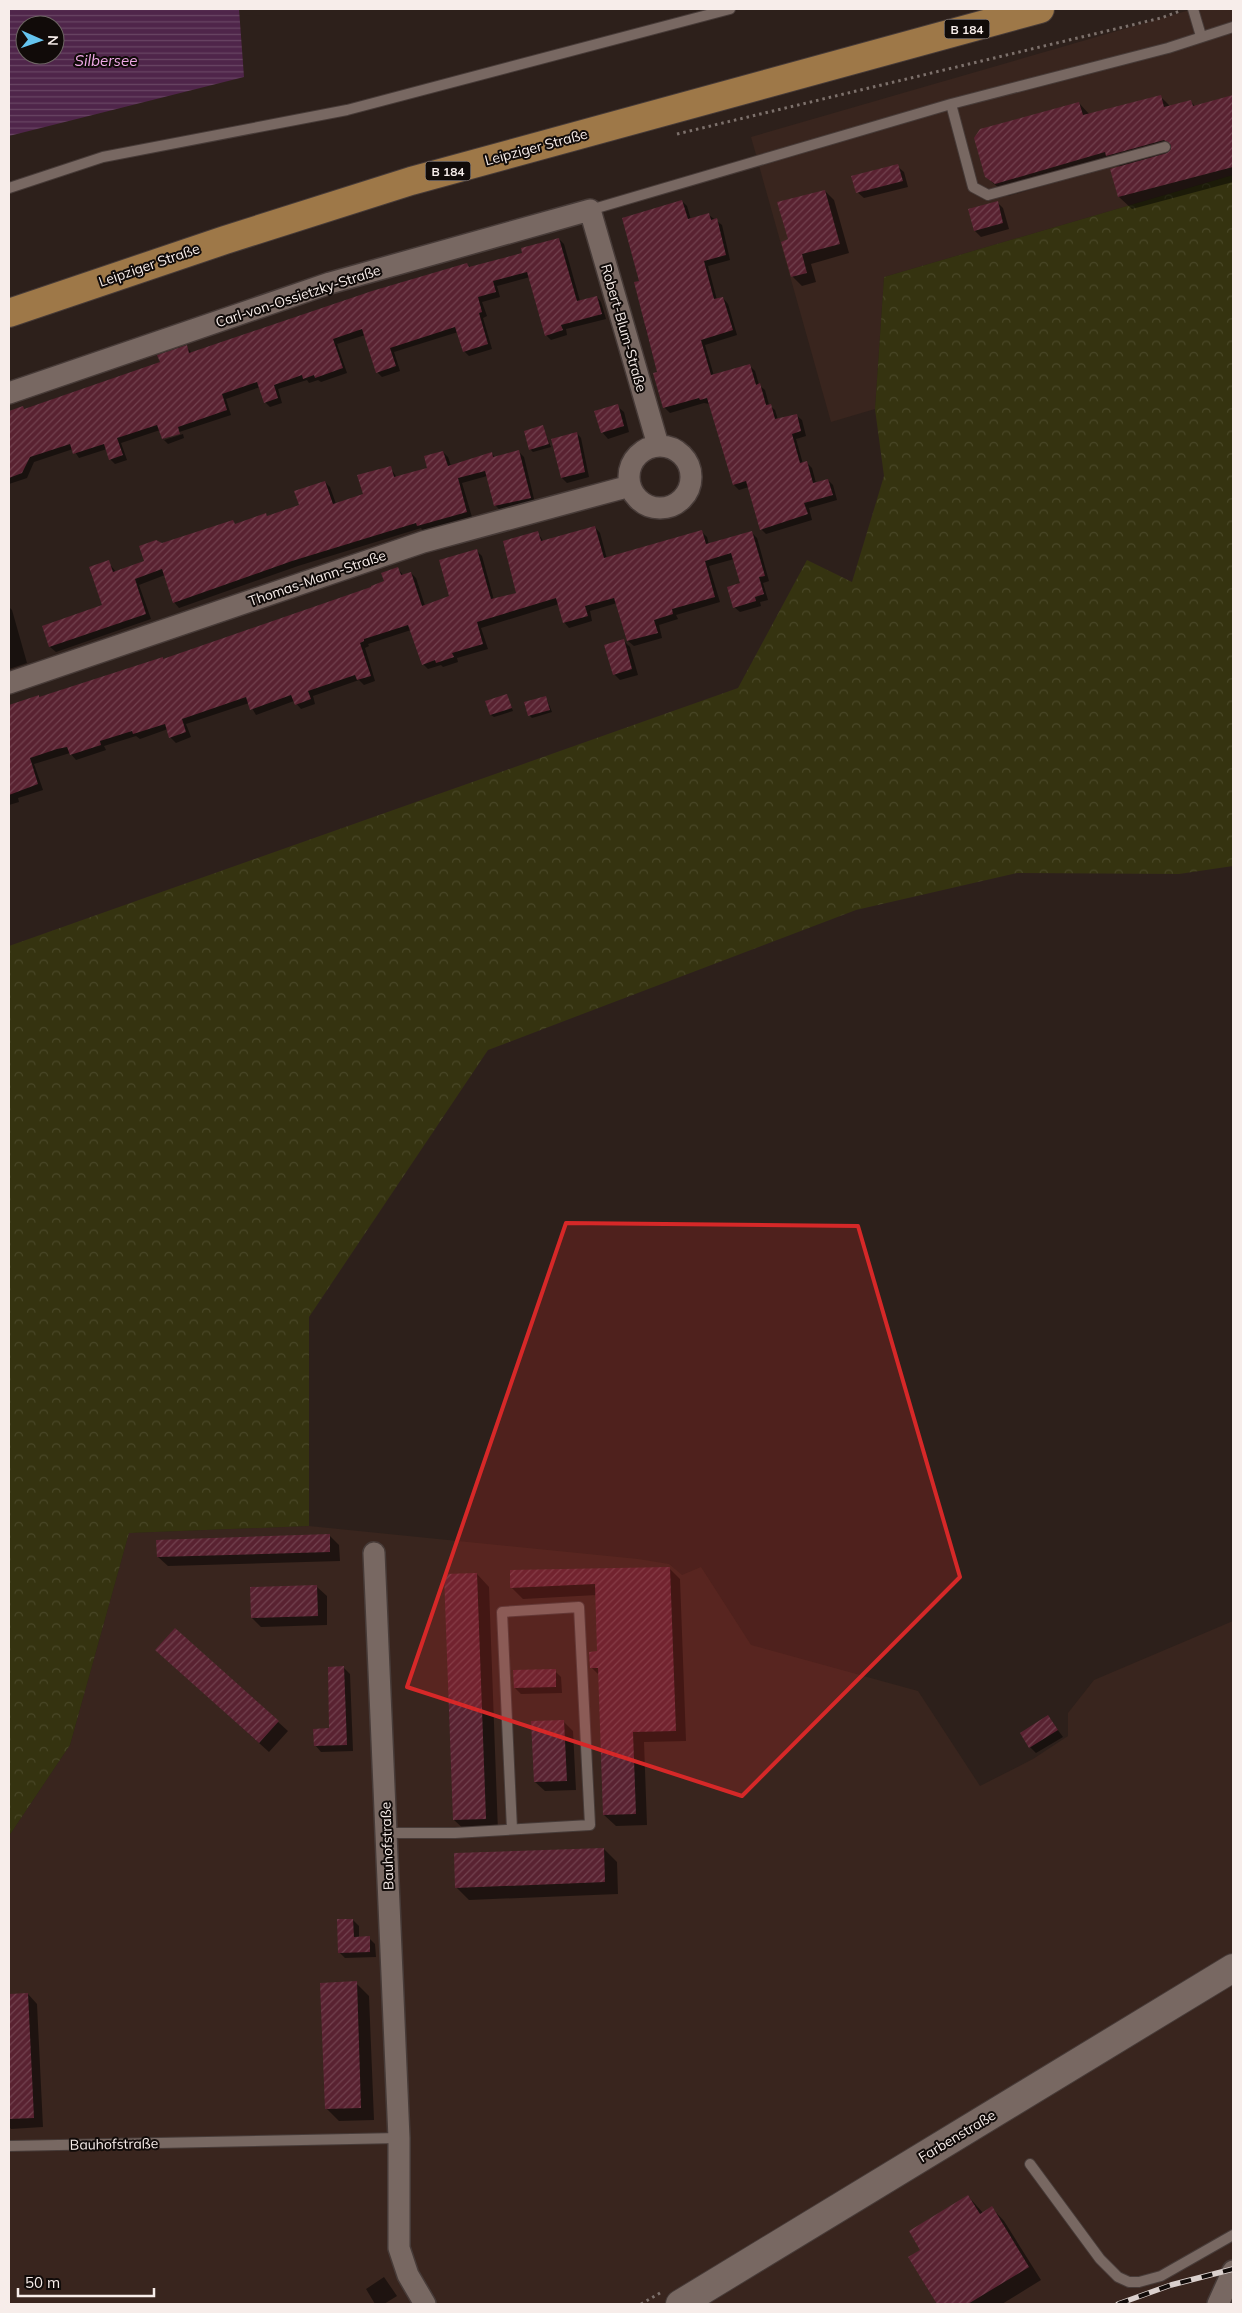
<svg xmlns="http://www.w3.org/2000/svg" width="1242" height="2313" font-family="Mulish,sans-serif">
  <defs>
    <pattern id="forest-crowns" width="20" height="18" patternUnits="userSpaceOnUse" patternTransform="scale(1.25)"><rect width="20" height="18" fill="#353310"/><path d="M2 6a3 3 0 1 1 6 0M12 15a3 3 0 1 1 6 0" fill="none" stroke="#494727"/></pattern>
    <pattern id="water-rules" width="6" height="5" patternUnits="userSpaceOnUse" patternTransform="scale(1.25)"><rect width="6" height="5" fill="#4f254a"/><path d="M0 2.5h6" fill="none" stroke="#694564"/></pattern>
    <pattern id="building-hatch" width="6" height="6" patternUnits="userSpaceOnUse" patternTransform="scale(1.25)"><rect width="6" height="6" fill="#592231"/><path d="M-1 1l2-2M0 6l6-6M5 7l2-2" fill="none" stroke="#72424f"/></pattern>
  </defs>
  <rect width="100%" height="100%" fill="#2d201b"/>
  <path fill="#39251e" d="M1193 9H1233V175L884 277 875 409 831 422 751 137Z
    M309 1526 638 1559 669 1564 682 1575 701 1567 751 1645 918 1691 980 1786 1033 1759 1068 1736V1713L1094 1680 1233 1621V2304H9V1836L70 1745 129 1533Z"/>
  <path fill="url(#forest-crowns)" d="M1233 175V866L1179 874 1017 873 856 910 488 1050 309 1317V1526L129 1533 70 1745 9 1836V946L738 688 807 560 852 582 884 476 875 409 884 277Z"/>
  <path fill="url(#water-rules)" fill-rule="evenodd" d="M9 9H239L244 77 9 136ZM25 25H55V55H25Z"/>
  <path fill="#0007" d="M1160 96 1171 107 1191 102 1196 107 1233 96V182L1132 209 1119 197 1120 168 1117 164 1008 196 986 177 1079 103 1090 115Z
    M897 166 904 172 908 187 864 198 857 192Z
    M825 191 834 200 849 253 811 264 816 282 802 286 793 277 782 242 789 240Z
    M682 201 687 206 691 220 709 215 722 225 730 260 708 266 717 300 723 298 728 304 737 335 705 345 714 376 749 365 755 371 759 385 765 390 769 405 775 410 778 420 796 415 802 420 806 436 796 439 803 464 807 463 812 468 816 483 828 480 833 485 837 500 809 508 812 520 766 534 761 529 749 487 739 490 734 485 710 404 704 403 670 413 664 407 658 373 645 326 647 325 641 282Z
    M997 202 1003 208 1009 229 981 237 975 231Z
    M559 239 564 244 580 301 597 297 601 302 606 319 566 329 567 335 551 340 546 335 530 277 497 286 500 297 482 302 487 316 483 318 492 349 469 356 464 351 458 332 394 352 400 371 382 377 377 372 365 335 337 344 347 373 321 382 318 380 309 383 307 380 278 389 282 403 270 407 265 402 260 387 226 399 231 415 164 437V440L160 430 121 443 127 460 115 464 110 459 107 449 79 458 73 449 34 462 27 478 9 484V414L161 363 186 347 192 353 467 264 471 268 524 254Z
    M617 406 624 412 629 432 608 439 602 432Z
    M543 427 551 447 533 452 530 449Z
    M577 433 581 438 589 477 567 483 562 478Z
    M183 434 184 438 168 444 164 440Z
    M518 451 524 457 535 503 500 510 495 505 487 476 462 483 472 517 423 531 421 528 298 566 179 608 174 602 165 575 139 585 151 619 56 652 50 647 43 627 104 606 108 562 116 572 146 562 162 544 233 522 236 525 266 514 268 517 300 506 325 482 330 487 336 504 365 495 390 467 397 478 428 469 443 452 448 457 451 466 491 453 495 457Z
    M595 527 600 533 607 559 702 532 707 537 709 545 752 533 757 538 769 581 763 583 768 600 760 602 761 606 740 612 734 607 741 584 734 559 709 566 720 602 676 615 678 619 659 625 662 638 634 646 628 641 617 603 590 611 592 621 569 628 564 622 559 604 481 628 488 649 457 658 458 662 443 667 441 665 428 669 423 664 411 630 368 644 369 646 365 648 375 681 364 685 359 680 313 696 315 704 301 709 294 701 256 715 249 703 186 724 191 737 176 743 170 737 168 729 140 739 136 736 104 746 106 750 76 760 70 753 34 764 43 790 18 798 19 802 9 805V706L164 660 373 588 385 582 398 569 404 576 411 573 416 578 425 606 451 597 477 551 482 556 494 600 517 593 537 532 544 542Z
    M9 607 12 610 27 663 9 669Z
    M623 640 630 647 638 675 620 680 614 674Z
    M507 696 513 711 494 717 491 715Z
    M546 697 552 712 532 718 529 715Z
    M329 1535 339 1545 340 1561 168 1566 158 1557Z
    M669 1568 680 1579 686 1741 644 1742 647 1825 616 1826 604 1815 600 1676 591 1667 599 1652 597 1595 523 1599 511 1587Z
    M477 1574 489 1587 498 1832H467L454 1820Z
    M317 1587 327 1596V1625L261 1627 252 1618Z
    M175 1629 288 1731 269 1752 166 1659Z
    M344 1668 350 1674 353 1751 321 1752 315 1745 330 1730Z
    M555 1671 561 1677 562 1693 521 1694 515 1688Z
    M1048 1717 1063 1737 1036 1753 1030 1747Z
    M563 1721 573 1731 576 1790 545 1791 535 1782Z
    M604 1849 617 1862 618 1894 469 1900 456 1887Z
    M353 1920 359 1926V1938H369L375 1944 376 1957 345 1958 339 1952Z
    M356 1983 369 1996 374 2120 339 2121 326 2108Z
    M28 1994 37 2004 43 2127 11 2129 9 2127V1995Z
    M968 2196 983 2213 992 2208 1004 2221 1041 2280 1002 2304H939L910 2258 922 2250Z
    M384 2277 397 2296 384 2304H375L366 2289Z"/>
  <path fill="url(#building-hatch)" d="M1161 95 1164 107 1191 100 1193 106 1233 95V167L1118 197 1110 169 1167 153 1171 149V145L1164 140 1106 156 1105 152 995 184 985 177 974 138 980 129 1079 102 1083 115Z
    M898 164 903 181 856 193 851 176Z
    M825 190 840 244 802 254 807 273 791 277 781 242 788 239 777 202Z
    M682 200 688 219 709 213 711 220 717 218 726 255 704 261 714 299 723 297 733 330 701 340 711 375 750 364 756 385 760 383 766 405 771 404 775 419 797 414 801 431 792 434 800 463 807 461 813 483 828 479 833 495 804 503 808 514 760 530 746 481 733 485 707 398 700 400 699 398 663 408 653 373 657 372 634 282 639 281 622 218Z
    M998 201 1003 223 974 231 968 209Z
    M559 238 577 301 597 296 602 314 561 325 563 330 545 336 527 272 493 281 496 292 478 297 482 312 479 313 488 344 463 352 455 327 390 348 396 366 376 373 362 329 333 339 343 368 315 378 314 375 303 379 302 375 274 385 278 398 264 403 257 382 222 394 227 410 178 427 180 434 162 439 157 425 117 438 123 455 109 460 104 444 73 454 70 444 30 457 22 473 9 478V411L23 406 24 409 160 362 157 355 187 345 189 353 372 291 467 263 469 267 522 253 521 248Z
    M618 404 624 426 601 433 594 411Z
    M543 425 549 444 529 450 524 431Z
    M577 432 585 472 561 478 551 439Z
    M519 450 531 498 494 506 485 471 458 478 467 512 417 526 416 523 292 561 173 603 162 569 135 579 146 614 49 647 42 626 102 605 89 567 109 560 113 572 144 561 139 546 156 540 162 543 233 520 235 524 266 513 267 516 299 505 294 491 325 481 333 504 363 494 357 475 391 466 394 477 412 472 427 468 424 456 443 451 448 466 492 452 493 457Z
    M595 526 604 558 702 530 706 544 752 531 765 576 759 577 764 594 755 597 756 601 733 608 727 587 740 583 731 553 705 561 715 597 672 609 673 614 654 620 658 633 627 641 614 598 585 606 588 616 563 623 556 598 477 622 483 644 452 653 454 657 436 663 435 660 422 665 408 625 364 639V641L360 643 371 676 357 680 355 675 308 691 311 699 295 705 291 695 250 710 246 697 182 719 186 732 169 738 165 724 133 734 132 731 100 741 101 745 70 755 67 747 57 749 30 758 38 784 9 795V705L39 695V697L163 657V659L371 587V586L384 581 381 573 398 567 401 575 411 572 422 606 449 596 439 560 477 549 491 599 516 593 503 541 538 531 541 541Z
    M624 639 632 669 613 675 604 645Z
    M507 694 512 708 490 715 485 701Z
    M546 696 550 710 528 716 524 702Z
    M330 1534V1552L157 1557 156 1540Z
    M670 1567 676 1731 633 1732 636 1814 603 1815 598 1668H590L589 1652 597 1651 595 1584 510 1588V1570Z
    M477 1573 486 1819 453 1820 444 1574Z
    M317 1585 318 1616 251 1618 250 1587Z
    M175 1628 279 1721 259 1743 155 1650Z
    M344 1666 347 1745 314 1746 313 1729 329 1728 328 1667Z
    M556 1669V1687L514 1688 513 1670Z
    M1048 1715 1058 1730 1029 1748 1020 1733Z
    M564 1720 567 1781 534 1782 531 1721Z
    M604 1848 605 1882 455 1888 454 1853Z
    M337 1919H353L354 1937 370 1936V1952L338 1953Z
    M357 1981 361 2108 325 2109 320 1983Z
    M28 1993 34 2118 9 2119V1994Z
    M968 2195 980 2214 992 2206 1029 2267 968 2304H937L908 2257 920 2250 909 2231Z"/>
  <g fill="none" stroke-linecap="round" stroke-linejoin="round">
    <g stroke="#473b38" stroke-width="12">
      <path id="lane" d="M1193 9 1201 36
        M951 104 973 187 988 195 1165 147
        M9 188 103 157 347 110 730 9
        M590 210 951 104 1168 48 1233 27
        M386 1833H455L590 1825 579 1607 502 1612 512 1829
        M9 2146 399 2138
        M1030 2164 1100 2259 1118 2277 1129 2282H1139L1161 2276 1233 2235"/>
    </g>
    <g stroke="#473b38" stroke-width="24">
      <path id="street" d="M9 393 330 283 590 210 658 445
        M629 477a31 31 0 1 1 62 0a31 31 0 1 1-62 0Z
        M9 683 423 542 630 486
        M374 1553 399 2138V2248L408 2275 425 2304
        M1218 2304 1233 2271"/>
    </g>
    <g stroke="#473b38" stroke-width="30">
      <path id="secondary" d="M680 2304 1233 1968"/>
    </g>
    <g stroke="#473b38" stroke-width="30">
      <path id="primary" d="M9 313 225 240 411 181 1040 9"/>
    </g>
    <path stroke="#7d716c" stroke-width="3" stroke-dasharray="2.5 4" stroke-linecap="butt" d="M677 134 1161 18 1180 11
      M641 2304 660 2293"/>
    <use href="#lane" stroke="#786862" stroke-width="10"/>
    <use href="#street" stroke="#786862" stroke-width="21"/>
    <use href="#secondary" stroke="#786862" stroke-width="28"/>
    <use href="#primary" stroke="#9e7848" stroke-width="28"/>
    <g stroke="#dad0cd" stroke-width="5.5">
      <path id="rail" d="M1118 2304 1171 2285 1233 2269"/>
    </g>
    <use href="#rail" stroke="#110b09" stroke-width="4" stroke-dasharray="11" stroke-linecap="butt"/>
  </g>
  <path fill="#d62828" fill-opacity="0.2" stroke="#d62828" stroke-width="4" stroke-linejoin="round" d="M566 1223 858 1226 960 1577 742 1796 407 1687Z"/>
  <g text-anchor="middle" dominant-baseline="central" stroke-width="4" stroke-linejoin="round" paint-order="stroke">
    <g fill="#110b09" stroke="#b2a9a6" stroke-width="1">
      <rect x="944.5" y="19.5" width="45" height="19" rx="4"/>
      <rect x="425.5" y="161.5" width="45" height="19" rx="4"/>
    </g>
    <g font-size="12" font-weight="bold" fill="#f7edea">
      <text x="967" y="29">B 184</text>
      <text x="448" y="171">B 184</text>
    </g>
    <g font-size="14" fill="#f7edea" stroke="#110b09">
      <text transform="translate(536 147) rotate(-15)">Leipziger Straße</text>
      <text transform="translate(149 265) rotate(-19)">Leipziger Straße</text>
      <text transform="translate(298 296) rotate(-18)">Carl-von-Ossietzky-Straße</text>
      <text transform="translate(624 328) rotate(74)">Robert-Blum-Straße</text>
      <text transform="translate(317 578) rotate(-19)">Thomas-Mann-Straße</text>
      <text transform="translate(387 1846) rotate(-92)">Bauhofstraße</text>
      <text transform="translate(957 2136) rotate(-31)">Farbenstraße</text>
      <text transform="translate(114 2144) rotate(-1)">Bauhofstraße</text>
    </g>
    <g font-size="15" font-style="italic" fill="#efa9e6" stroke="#110b09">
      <text x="106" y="60">Silbersee</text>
    </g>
  </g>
  <rect width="1242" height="2313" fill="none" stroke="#f7edea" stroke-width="20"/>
  <g transform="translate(40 40) rotate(92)"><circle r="24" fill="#110b09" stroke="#6d6563"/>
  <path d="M0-4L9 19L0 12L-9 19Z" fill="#65c4ef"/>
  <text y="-8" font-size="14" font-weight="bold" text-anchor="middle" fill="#f7edea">N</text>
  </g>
  <path d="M18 2288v8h136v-8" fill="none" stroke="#f7edea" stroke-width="2.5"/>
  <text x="25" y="2288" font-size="15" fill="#f7edea" stroke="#110b09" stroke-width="4" paint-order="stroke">50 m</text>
</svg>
